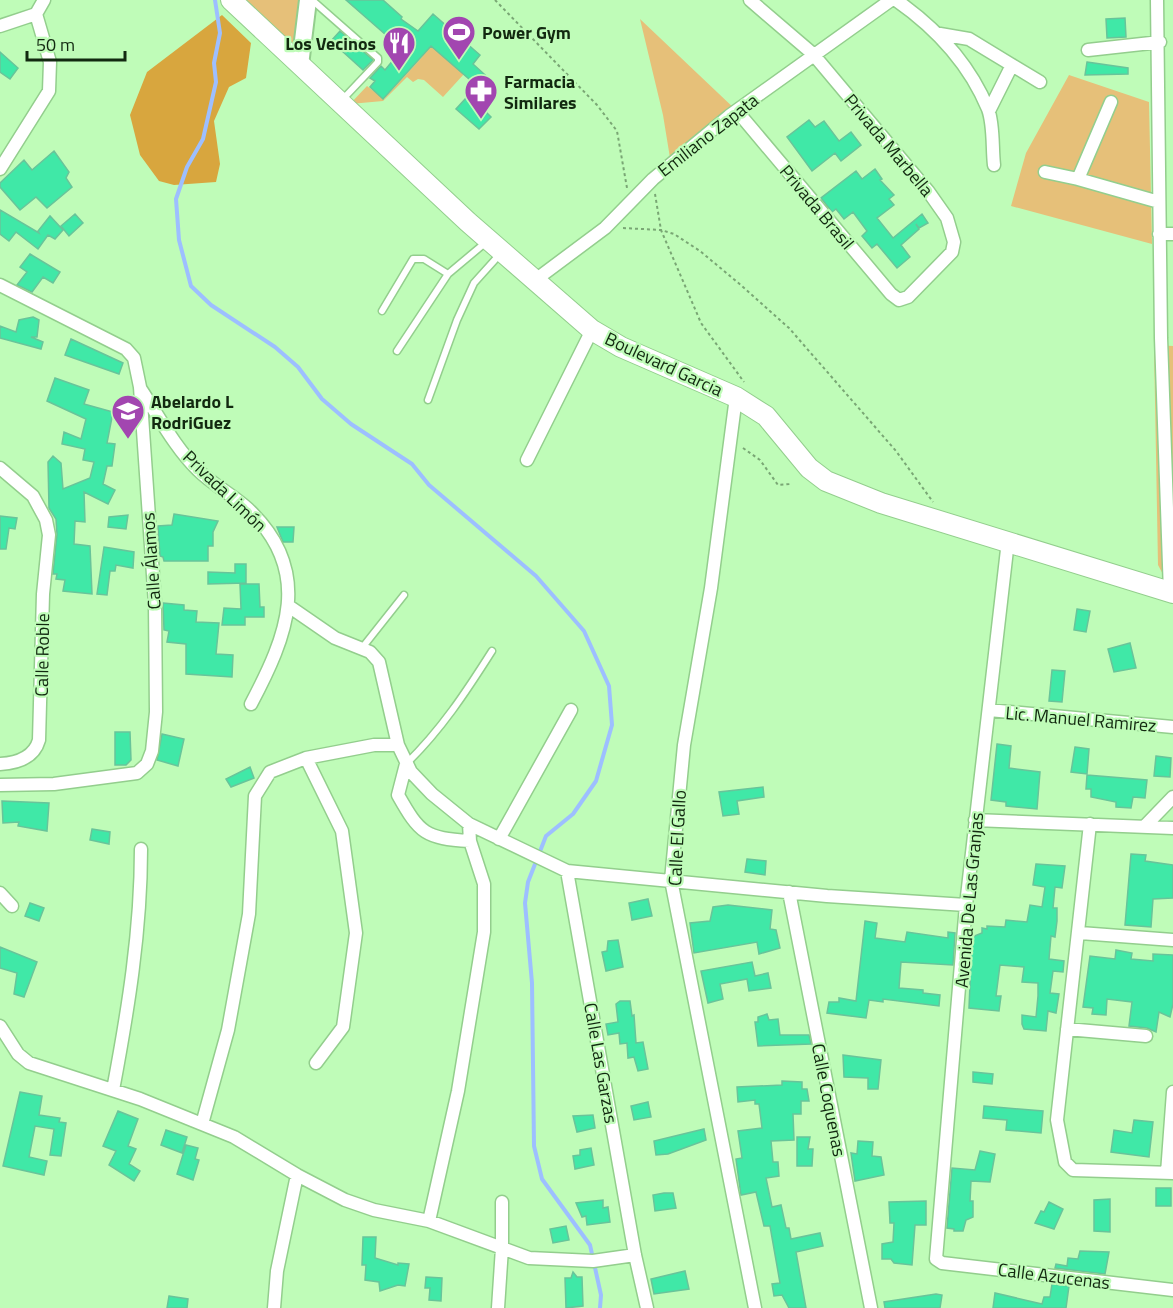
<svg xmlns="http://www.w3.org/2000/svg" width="1173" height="1308" font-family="'Titillium Web',sans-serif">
  <rect width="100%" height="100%" fill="#bffcb8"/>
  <path fill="#e6c079" d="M238 0H305L298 57Z
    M640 19 737 111 671 164 663 115Z
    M435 32 464 74 443 97 424 80 418 79 413 82 407 77 383 101 350 104 367 86 384 99 422 57Z
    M1069 75 1149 102 1152 244 1011 206 1026 153Z
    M1154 345 1173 346V593L1158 565Z"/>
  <path fill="#d8a63e" d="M222 15 251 43 246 78 229 87 214 121 220 164 216 182 174 185 159 181 140 155 130 115 147 72Z"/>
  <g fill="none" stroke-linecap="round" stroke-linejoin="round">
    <path stroke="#9dbfff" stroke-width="4" d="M215 0 220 33 214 63 216 82 203 139 187 167 176 199 179 240 191 286 211 305 275 347 298 367 322 399 351 424 412 464 429 485 536 576 584 631 609 686 612 725 596 781 573 814 546 836 528 882 525 903 532 983 534 1146 542 1179 590 1245 601 1295 600 1308"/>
  </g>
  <path fill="#40e8a7" stroke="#68c49a" stroke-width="1.5" d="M346 0H383L402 17 401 19 418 31 433 14 480 55 473 64 494 83 477 103 491 117 479 129 456 109 477 86 431 46 383 99 370 87 375 81 370 78 381 66 385 70 399 53 394 49V42Z
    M1125 18 1126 37 1107 38 1106 19Z
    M340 31 373 60 363 70 331 41Z
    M0 52 18 68 10 79 0 72Z
    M1087 62 1128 68V74L1085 75Z
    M809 120 815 127 824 121 839 141 851 132 861 145 841 161 835 153 812 171 787 137Z
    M54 151 69 172 66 178 72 187 47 208 36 197 20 210 0 187V183L24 160 32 170Z
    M875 169 882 179 880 180 894 195 889 199 894 205 877 218 893 238 922 214 928 223 919 228 916 224 919 229 901 245 910 257 897 268 877 244 872 248 862 236 867 231 853 212 844 219 836 209 832 212 821 198 856 171 862 179Z
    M0 210 39 233 38 231 50 216 63 230 55 239 48 235 38 249 16 232 9 241 0 234Z
    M75 214 83 223 69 236 61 226Z
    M30 254 60 272 53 283 43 277 32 292 17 285 27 272 20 267Z
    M33 317 39 320 37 337H31L43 342 41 349 0 338V326L16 332 19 320Z
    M71 339 123 363 119 374 65 355Z
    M55 378 89 390 84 404 113 412 107 443 115 444 112 466H107L103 484 115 490 108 504 84 492 85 522 75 521 74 544 90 546 92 594 63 591 65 580 56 579 57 574H53L57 534 56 519 49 508 48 462 53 456 61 463 63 489 90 478 94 462 83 460 85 449 62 444 64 432 81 439 86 419 47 401Z
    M174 514 218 521 213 532V546H208V561H164L163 557 160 556 158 526 172 525Z
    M128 515 126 529 108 527 109 517Z
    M0 516 17 518 15 529 9 528 6 549H0Z
    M277 527H294L293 542H283Z
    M104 547 134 552 133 568 116 565 115 571H110L107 595 97 594Z
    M235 564H246V583L208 584V572L235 573Z
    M240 584H259L260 607H264V617H245V625H222L224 608 241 609Z
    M163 603 184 605V610L197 611 196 622 219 623 216 654 233 655 232 677 186 674V644L167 642 169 631 164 630Z
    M1077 609 1090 611 1086 632 1074 630Z
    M1130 643 1136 668 1114 672 1108 649Z
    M1052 670 1065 671 1062 702 1049 701Z
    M115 732H130L131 760 126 765H115Z
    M162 734 184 739 178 766 157 760Z
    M997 744 1011 746 1009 768 1040 772 1037 809 1006 806V802L991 800Z
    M1075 747 1089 749 1087 774 1071 772Z
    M1156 756 1171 758 1170 777 1154 776Z
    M250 767 254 778 231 787 226 779Z
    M1087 775 1147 780 1145 798 1133 797 1131 808 1116 807V802L1091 797V789H1086Z
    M763 787 764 797 737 801 739 814 723 816 719 792Z
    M2 801 49 803 47 831 18 826 19 822 3 823Z
    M92 829 110 832 109 844 90 840Z
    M1131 854 1146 855 1145 861 1173 865V898L1153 899 1151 927 1125 925Z
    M747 859 766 861 765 875 745 872Z
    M1036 864 1065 866 1062 888 1055 887 1053 908H1057V921L1055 937 1051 936 1049 959 1064 961 1063 972 1053 971 1050 993 1059 994 1056 1013 1048 1011 1046 1031 1024 1029 1022 1024V1015L1036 1017 1038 996V983L1022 982 1024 967 1000 965 996 996H1001L999 1011 969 1008 972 937 982 933V928L987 929V926L1005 927 1006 920 1027 922 1030 905 1042 907 1045 887 1033 885Z
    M648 899 652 916 632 920 629 903Z
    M30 903 44 908 39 921 25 916Z
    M728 905 772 910 770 929 776 930 780 948 759 954 757 942 694 953 690 923 710 921 713 907Z
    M865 921 877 923 875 938 905 942 907 932 948 938V932L955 933 953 965 901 962 899 988 923 990V993L940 995 939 1006 883 999V1002L869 1000 866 1018 827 1013 829 1002H839V998L856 1001Z
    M618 940 623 967 606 971 602 952 607 951 608 941Z
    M0 947 37 962 24 997 14 994 17 973 0 968Z
    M1116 950 1132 953 1131 959 1153 961V954L1173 955V1004L1170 1017 1159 1012 1156 1032 1147 1028 1129 1026 1132 1002 1107 999 1106 1015 1092 1014 1093 1008 1083 1007 1090 956 1115 959Z
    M752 962 755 976 768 973 771 988 749 991 747 979 720 984 723 999 708 1003 701 971Z
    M620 1001H630L632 1016 634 1015 636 1043 643 1042 648 1069 638 1071 634 1057 628 1058 627 1043 620 1044 619 1033 608 1035 606 1024 618 1022 616 1004Z
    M767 1014 769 1020 778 1019 780 1035H809L811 1044 758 1046 755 1022H758V1017Z
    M843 1055 881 1060 878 1089H868V1078L844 1077Z
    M973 1072 993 1074 992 1084 973 1082Z
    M782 1081 802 1082V1089H807L809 1101H801V1114H793L794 1140 771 1141 773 1162H778L779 1176 766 1178 772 1207 781 1205 786 1228H789L791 1239 820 1233 823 1246 796 1252 806 1308H789L782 1295 774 1296 772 1284 780 1283 770 1226H764L756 1192 741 1195 736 1159 742 1158 738 1131 762 1128 759 1104H755V1100L738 1102 737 1087 782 1085Z
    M20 1092 42 1096 39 1115 60 1118 59 1122 66 1123 61 1156 50 1155 54 1129 35 1126 29 1157 47 1161 44 1175 3 1166Z
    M648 1102 651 1117 634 1120 631 1106Z
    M984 1106 1043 1111 1041 1133 1006 1130 1007 1120 983 1118Z
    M118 1111 138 1119 128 1146 136 1149 129 1164 140 1171 134 1181 109 1165 116 1151 103 1146Z
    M593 1115 595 1128 577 1132 573 1116Z
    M1134 1120 1153 1122 1149 1157 1111 1152 1114 1130 1132 1133Z
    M704 1129 706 1140 668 1154 656 1155 654 1141Z
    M166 1130 187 1137 182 1153 161 1145Z
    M797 1137H810L808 1149H813L812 1166H797Z
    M858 1141 873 1142 872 1156 881 1157 884 1175 855 1181 851 1153 857 1154Z
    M186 1145 198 1148 195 1159 199 1160 193 1180 177 1174Z
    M591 1148 594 1165 575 1169 573 1156 580 1155V1150Z
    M980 1151 995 1154 990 1182 971 1181 970 1201H973V1217L966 1220 963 1231H954V1229L947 1228 952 1168 975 1170Z
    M1156 1188H1171V1206H1156Z
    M664 1193H673L676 1208 655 1211 653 1195Z
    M1110 1199V1232L1094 1231V1200Z
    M603 1200V1208L608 1207 610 1222 587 1225 586 1216 582 1217 576 1203Z
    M926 1201V1225H915L912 1265 894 1263 891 1259H882V1244L893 1242 894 1223H890L889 1202Z
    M1049 1202 1063 1209 1054 1229 1035 1223 1041 1211 1044 1212Z
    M566 1226 569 1240 553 1243 550 1229Z
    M363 1237H376L375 1258 398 1265V1263L409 1264 405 1286 398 1285 380 1291 379 1282 365 1280 366 1265H362Z
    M1080 1251 1109 1252 1105 1274 1055 1268 1056 1264 1067 1266 1068 1258 1078 1259Z
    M685 1271 689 1289 654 1294 651 1279Z
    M573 1272 577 1277H582L583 1306 566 1308 565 1278H571Z
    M426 1277 442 1278 441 1301 429 1300 430 1288H425Z
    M1052 1284 1069 1286 1066 1308H993L995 1293 1042 1304 1044 1297H1050Z
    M936 1294 942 1295 940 1308H885L884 1302Z
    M169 1296 188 1299 187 1308H167Z"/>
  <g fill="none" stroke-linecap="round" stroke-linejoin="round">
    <g stroke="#93ce8d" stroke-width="9">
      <path id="lane" d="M312 0 378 58V62L343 99
        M382 311 413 259H424L448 274
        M397 351 448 274 485 243
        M428 400 457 320 474 283 501 253
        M362 648 404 595
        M406 764C441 730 466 692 492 651"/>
    </g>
    <g stroke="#93ce8d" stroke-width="15">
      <path id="street" d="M896 0C936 28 969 63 988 109 994 125 992 148 994 165
        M1157 0 1161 338 1170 593
        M0 26 36 14
        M940 34 969 39 1040 82
        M1088 50 1160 42
        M1111 102 1078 179 1159 202
        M737 111 891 294 899 300 908 297 952 252 954 242 947 218 928 191 813 54 750 0
        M989 111 1012 65
        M0 169 49 91 50 62 36 14 44 0
        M1045 172 1078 179
        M1159 234H1173
        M534 281 605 228 653 179 729 116 891 0
        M0 285 126 349 134 358 140 387 155 604 156 712 152 751 147 764 137 773 54 784 0 785
        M140 388C158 415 175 448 198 470 213 485 233 495 248 509 314 571 287 636 251 704
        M736 397 711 588 684 745 671 880 755 1308
        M527 460 592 330
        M0 468 33 496 46 520 49 535 43 594 39 740C34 758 17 763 0 764
        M1008 541 966 905 936 1259 942 1263 1173 1290
        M290 607 335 638 370 652 379 662 398 745 411 772 432 794 469 824 567 871 827 896 966 905
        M989 710 1173 727
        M306 758 342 831 356 933 343 1027 316 1063
        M406 764 398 795C420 834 425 838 470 841
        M975 820 1173 828
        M1090 824 1057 1120 1065 1162 1073 1170 1173 1173
        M1145 826 1173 797
        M499 839 571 710
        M567 871 635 1255 647 1308
        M789 892 871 1308
        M0 893 12 906
        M1080 933 1173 940
        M0 1026 18 1054 29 1063 140 1099 234 1137 297 1175 345 1200 374 1210 429 1221 529 1258 593 1261 635 1255
        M1067 1029 1146 1036
        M113 1090C128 1010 141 931 141 849
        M202 1124 228 1030 249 914 255 796 270 772 306 758 374 745H398
        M1167 1173 1173 1092
        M429 1221 458 1091 484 932V884L470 841 469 824
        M274 1308 277 1271 297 1175
        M498 1308 502 1248V1202"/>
    </g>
    <g stroke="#93ce8d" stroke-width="20">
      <path id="secondary" d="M300 65 308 0"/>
    </g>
    <g stroke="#93ce8d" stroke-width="22">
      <path id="primary" d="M231 0 468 222 592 330 621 347 736 397 766 416 809 468 826 481 881 503 1173 593"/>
    </g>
    <path stroke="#79a674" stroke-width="2" stroke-dasharray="3 3" stroke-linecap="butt" d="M495 0 597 105 617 131 627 188
      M655 194 661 230 701 323 744 382
      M623 228 661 230 674 234 700 251 742 286 789 328 896 451 933 502
      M743 448 760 460 778 485 791 484"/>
    <use href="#lane" stroke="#fff" stroke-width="6"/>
    <use href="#street" stroke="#fff" stroke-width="12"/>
    <use href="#secondary" stroke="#fff" stroke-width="16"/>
    <use href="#primary" stroke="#fff" stroke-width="20"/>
  </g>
  <defs>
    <g id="stadium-pin" transform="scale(1.725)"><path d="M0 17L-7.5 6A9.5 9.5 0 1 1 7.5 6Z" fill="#a246b0" stroke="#bffcb8"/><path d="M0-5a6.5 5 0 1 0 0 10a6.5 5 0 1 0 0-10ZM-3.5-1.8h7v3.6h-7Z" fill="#fff"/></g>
    <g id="restaurant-pin" transform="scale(1.725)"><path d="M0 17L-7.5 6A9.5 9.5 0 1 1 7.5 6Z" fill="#a246b0" stroke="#bffcb8"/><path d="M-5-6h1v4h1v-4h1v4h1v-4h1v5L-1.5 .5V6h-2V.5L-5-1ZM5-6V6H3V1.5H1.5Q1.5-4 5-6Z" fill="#fff"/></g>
    <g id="pharmacy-pin" transform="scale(1.725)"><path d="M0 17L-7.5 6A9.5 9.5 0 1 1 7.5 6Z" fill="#a246b0" stroke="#bffcb8"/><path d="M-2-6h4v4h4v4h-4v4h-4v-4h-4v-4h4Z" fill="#fff"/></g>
    <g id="school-pin" transform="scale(1.725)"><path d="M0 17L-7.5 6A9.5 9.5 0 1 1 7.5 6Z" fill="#a246b0" stroke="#bffcb8"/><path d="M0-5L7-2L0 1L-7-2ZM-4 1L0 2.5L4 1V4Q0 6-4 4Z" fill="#fff"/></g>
  </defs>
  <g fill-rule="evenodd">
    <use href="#stadium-pin" x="459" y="32"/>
    <use href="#restaurant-pin" x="399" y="43"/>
    <use href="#pharmacy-pin" x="481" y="91"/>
    <use href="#school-pin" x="128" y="411"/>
  </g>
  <g text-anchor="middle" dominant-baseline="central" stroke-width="4.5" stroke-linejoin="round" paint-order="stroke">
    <g font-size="18" font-weight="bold" fill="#122910" stroke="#bffcb8" text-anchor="start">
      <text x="482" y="32">Power Gym</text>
      <text x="376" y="43" text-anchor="end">Los Vecinos</text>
      <text x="504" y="81">Farmacia<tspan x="504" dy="21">Similares</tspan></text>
      <text x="151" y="401">Abelardo L<tspan x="151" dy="21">RodriGuez</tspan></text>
    </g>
    <g font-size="18" fill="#122910" stroke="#bffcb8">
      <text transform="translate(708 135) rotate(-38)">Emiliano Zapata</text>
      <text transform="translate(889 145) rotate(50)">Privada Marbella</text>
      <text transform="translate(817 207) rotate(50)">Privada Brasil</text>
      <text transform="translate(664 364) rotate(25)">Boulevard Garcia</text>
      <text transform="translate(225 491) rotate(44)">Privada Limón</text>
      <text transform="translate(151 561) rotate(-94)">Calle Álamos</text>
      <text transform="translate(42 655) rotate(-89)">Calle Roble</text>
      <text transform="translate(1081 719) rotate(5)">Lic. Manuel Ramirez</text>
      <text transform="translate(677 838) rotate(-87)">Calle El Gallo</text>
      <text transform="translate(969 900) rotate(-85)">Avenida De Las Granjas</text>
      <text transform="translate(601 1063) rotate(80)">Calle Las Garzas</text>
      <text transform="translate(829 1100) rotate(79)">Calle Coquenas</text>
      <text transform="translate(1054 1276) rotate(7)">Calle Azucenas</text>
    </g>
  </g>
  <path d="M27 51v9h98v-9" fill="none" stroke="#122910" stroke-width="3"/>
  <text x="36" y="51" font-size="18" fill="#122910" stroke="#bffcb8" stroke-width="4.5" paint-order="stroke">50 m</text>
</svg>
